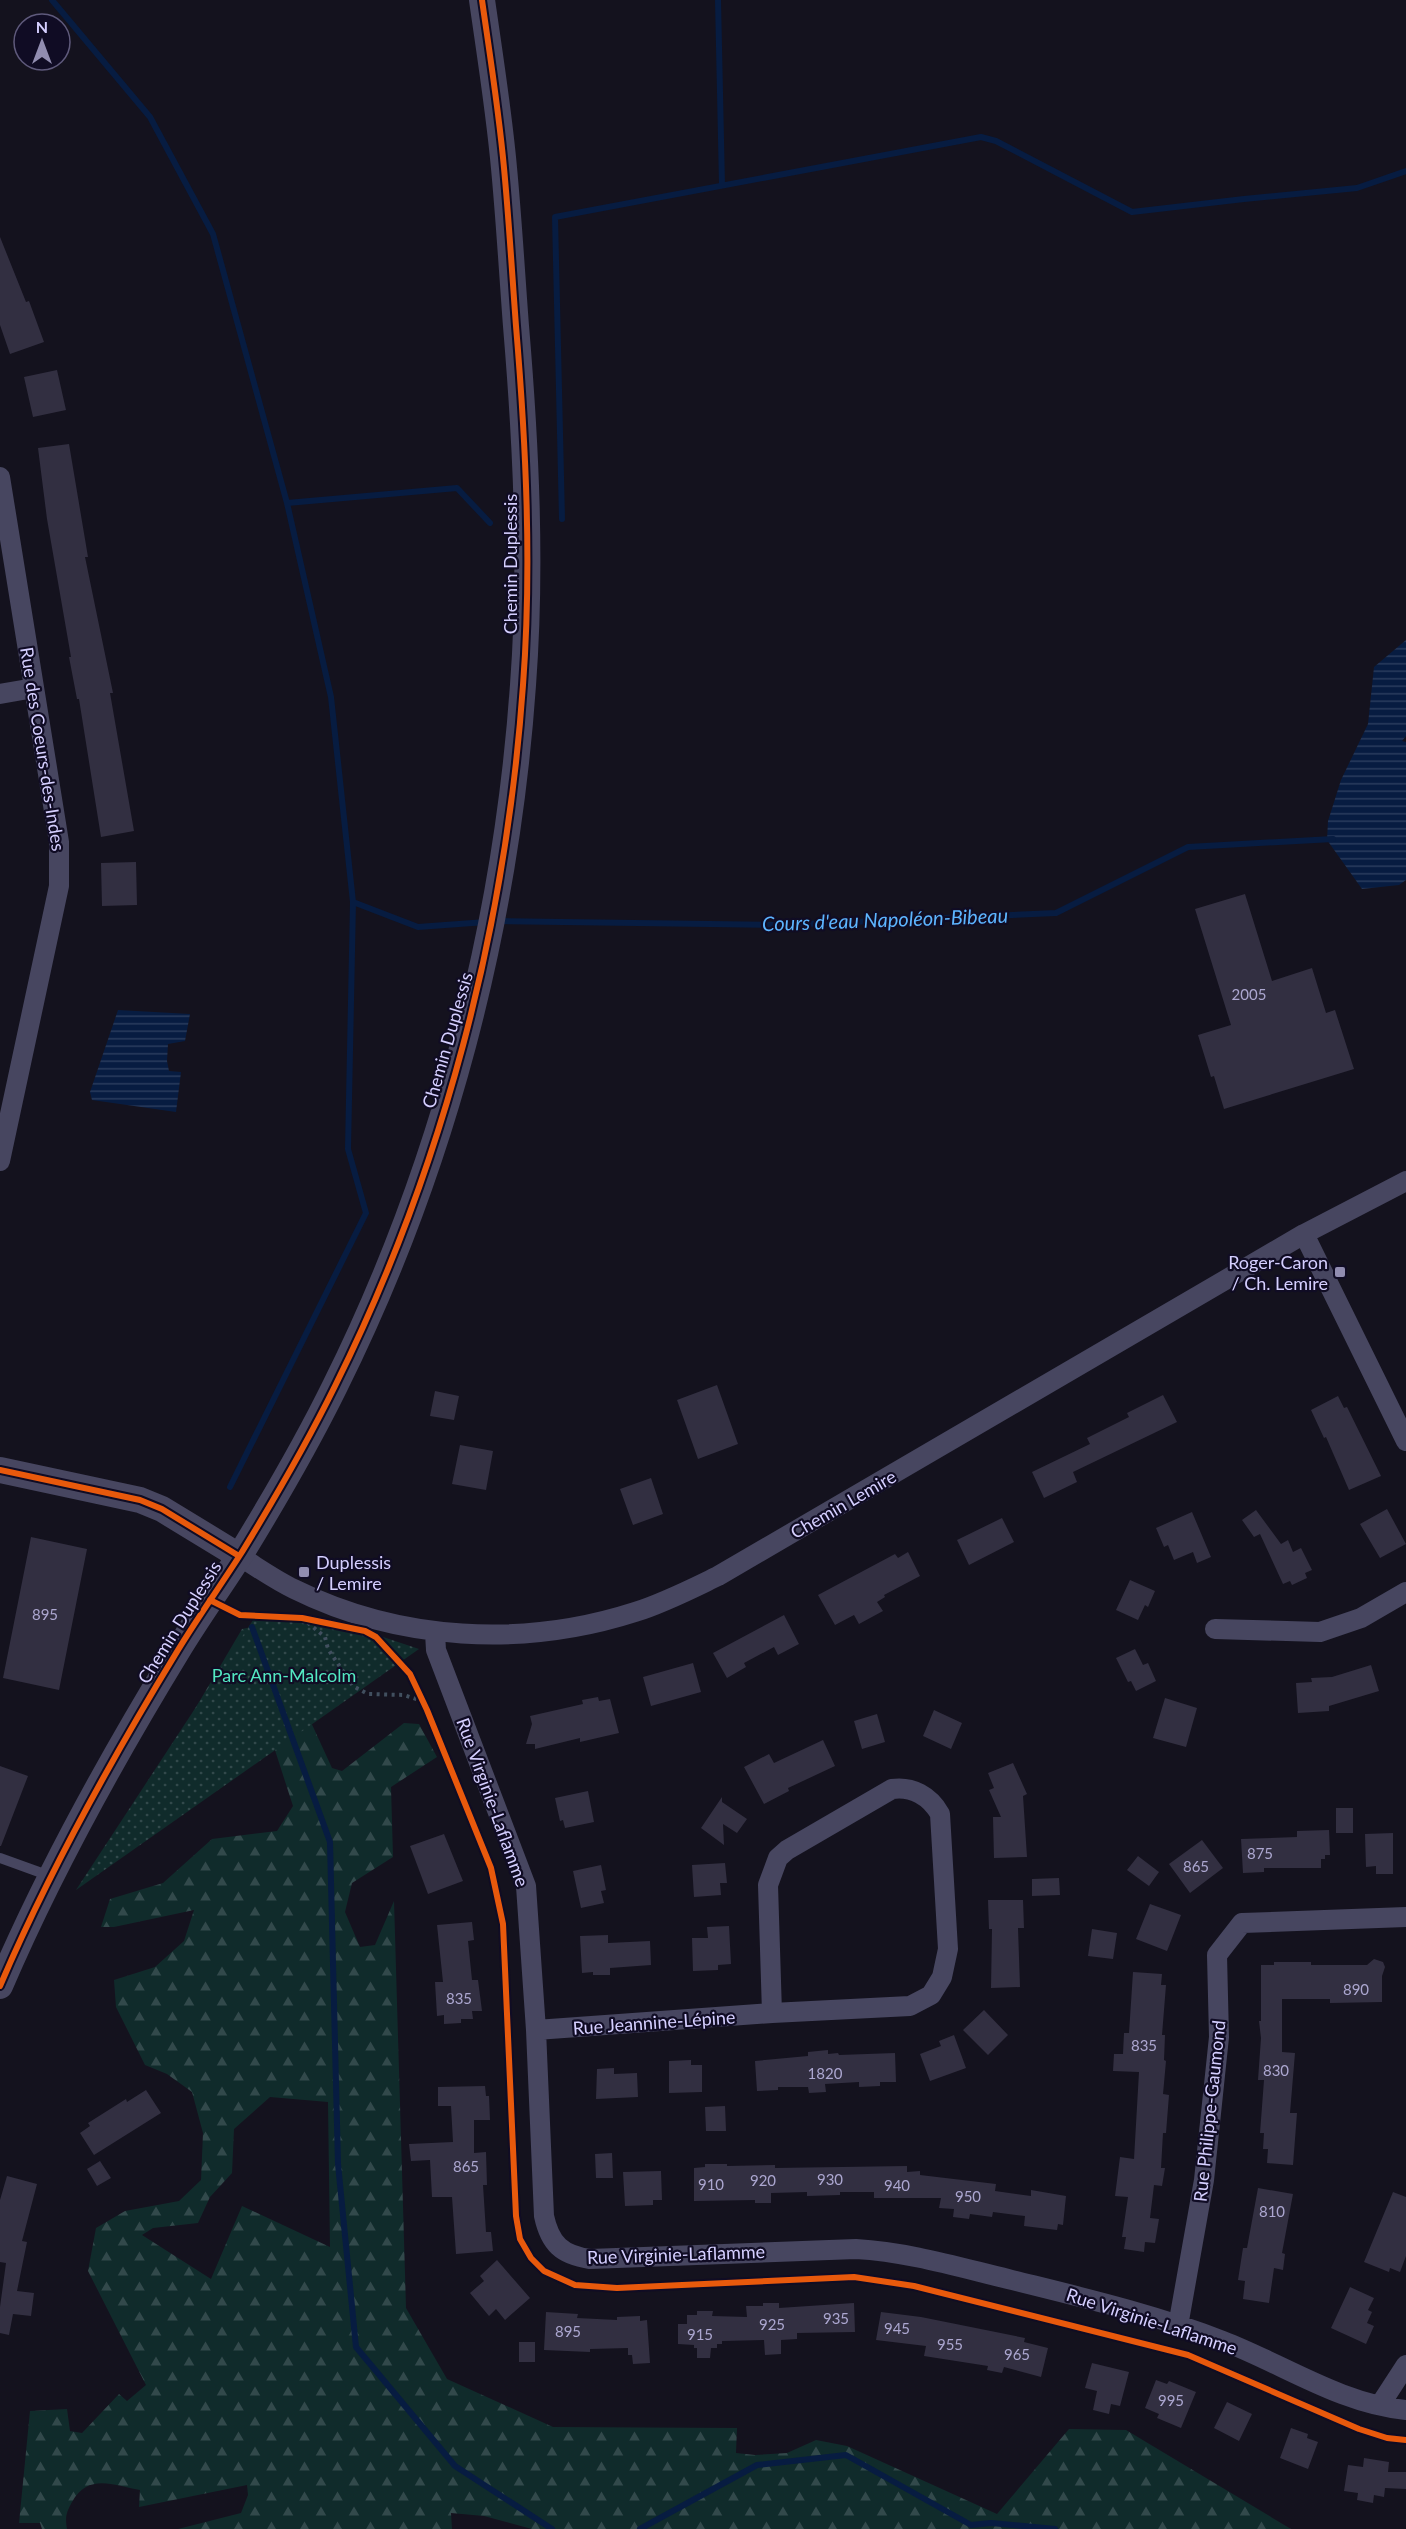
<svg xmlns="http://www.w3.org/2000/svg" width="1406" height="2529" font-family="Lato,sans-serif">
  <defs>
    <pattern id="forest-firs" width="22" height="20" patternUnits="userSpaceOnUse" patternTransform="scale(1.5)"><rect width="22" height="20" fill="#102b2b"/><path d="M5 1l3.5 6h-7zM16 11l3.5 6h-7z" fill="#32494b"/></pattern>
    <pattern id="park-dots" width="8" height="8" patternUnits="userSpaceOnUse" patternTransform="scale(1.5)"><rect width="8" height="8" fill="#102b2b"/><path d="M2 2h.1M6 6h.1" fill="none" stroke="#32494b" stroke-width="1.8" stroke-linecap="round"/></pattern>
    <pattern id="water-rules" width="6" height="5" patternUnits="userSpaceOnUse" patternTransform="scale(1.5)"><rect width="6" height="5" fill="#071c41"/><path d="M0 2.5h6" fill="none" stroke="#2a3c5e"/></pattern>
  </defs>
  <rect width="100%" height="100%" fill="#14121e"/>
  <path fill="url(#forest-firs)" fill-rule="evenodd" d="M252 1627 269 1631 332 1768 342 1771 404 1723 419 1724 437 1757 391 1787 393 1857 352 1883 345 1912 360 1947 375 1945 394 1901 406 2308 447 2379 553 2427 737 2428 736 2453 755 2455 787 2453 816 2440 847 2446 997 2514 1069 2429 1126 2430 1291 2529H532L484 2516 451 2513 452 2529H178L241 2513 248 2495 247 2485 139 2507 140 2490C113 2485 88 2473 72 2502 66 2513 65 2517 67 2529H42L40 2523H19L30 2411 67 2409 70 2431 82 2433 119 2394 127 2401 146 2385 88 2271 96 2228 125 2211 179 2201 201 2180 203 2133 192 2092 167 2074 145 2065 116 2007 114 1980 155 1967 184 1941 194 1910 114 1927H101L110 1899 163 1883 212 1839 277 1831 293 1806 253 1682 192 1714 242 1629ZM270 2097 328 2102 330 2247 242 2206 211 2279 142 2235 153 2228 198 2223 210 2197 232 2173 234 2129Z"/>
  <path fill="url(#park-dots)" d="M259 1611 365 1631 419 1649 76 1890Z"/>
  <path fill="url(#water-rules)" d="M1406 640V736L1402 741 1406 742V880L1399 885 1362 889 1327 840 1328 821 1341 780 1368 724 1374 667Z
    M118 1010 190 1014 185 1041 168 1044 167 1061 169 1071 181 1072 176 1112 92 1100 90 1092Z"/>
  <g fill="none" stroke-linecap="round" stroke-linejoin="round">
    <path stroke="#071c41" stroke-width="6" d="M52 0 150 117 213 234 287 503 331 697 353 902 348 1149 366 1213 230 1487
      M718 0 722 185
      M287 503 457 488 490 523
      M562 519 555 217 981 137 996 141 1132 212 1244 199 1357 188 1406 171
      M353 902 418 927 486 922
      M499 921 782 925 1056 913 1188 847 1333 839
      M252 1627 330 1842 338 2164 356 2347 455 2466 552 2529
      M640 2529 757 2465 846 2455 971 2525 991 2523 1055 2529"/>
  </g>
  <path fill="#322f41" d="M0 237 26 302 29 301 44 342 10 354 0 325Z
    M57 370 66 410 33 417 24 377Z
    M69 444 88 557H85L113 693H110L134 831 101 837 79 699H77L69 657H71L47 519 38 448Z
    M136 862 137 905 102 906 101 863Z
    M1245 894 1272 981 1312 968 1326 1013 1335 1010 1354 1069 1224 1109 1214 1076 1211 1077 1198 1035 1231 1025 1195 909Z
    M717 1385 738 1444 698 1459 677 1400Z
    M435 1391 459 1396 454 1420 430 1416Z
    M1163 1395 1177 1422 1073 1472 1077 1482 1044 1498 1032 1472 1090 1444 1087 1438 1129 1417 1127 1413Z
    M1338 1396 1344 1408 1347 1407 1381 1476 1349 1490 1326 1437 1324 1438 1311 1410Z
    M460 1445 493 1451 486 1490 452 1484Z
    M651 1478 663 1514 633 1525 620 1489Z
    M1387 1509 1406 1544 1380 1558 1360 1524Z
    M1256 1510 1281 1544 1288 1540 1293 1552 1301 1548 1312 1570 1305 1573 1307 1578 1292 1585 1290 1581 1283 1584 1260 1534 1254 1537 1242 1520Z
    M1192 1512 1211 1557 1197 1563 1193 1552 1174 1560 1168 1545 1164 1547 1156 1528Z
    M1002 1518 1014 1542 969 1565 957 1540Z
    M31 1537 87 1549 59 1690 3 1678Z
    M908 1552 920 1576 884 1595 885 1597 877 1602 883 1611 859 1624 854 1615 835 1625 818 1595 895 1554 898 1558Z
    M1130 1580 1155 1591 1148 1607 1145 1605 1138 1620 1116 1610Z
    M784 1615 799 1644 778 1655 774 1647 744 1663 746 1667 727 1678 713 1653Z
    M1135 1649 1143 1665 1148 1663 1156 1681 1136 1691 1131 1681 1128 1682 1116 1658Z
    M693 1663 701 1692 651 1706 643 1677Z
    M1371 1665 1379 1691 1329 1706V1711L1298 1713 1296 1683 1312 1682 1311 1678 1332 1677Z
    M598 1697 599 1701 610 1699 619 1733 580 1742V1738L535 1749V1744H526L532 1724 530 1716 583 1704 582 1700Z
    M1165 1698 1197 1708 1186 1747 1153 1738Z
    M934 1710 962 1723 951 1749 923 1736Z
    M877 1714 885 1742 862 1749 854 1721Z
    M823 1740 835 1766 788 1788 789 1791 764 1804 744 1767 769 1754 774 1763Z
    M1013 1763 1027 1794 1023 1796 1027 1857 994 1858 993 1817H1001L989 1790 994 1788 988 1773Z
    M0 1766 28 1776 1 1846H0Z
    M588 1791 594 1822 565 1828 563 1820 560 1821 555 1798Z
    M722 1797V1802L747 1819 737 1833 723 1824 724 1845 701 1828Z
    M1336 1808H1353V1833H1336Z
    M1329 1830 1330 1855H1325V1859H1321V1868H1264V1872L1243 1873 1241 1839 1297 1837V1831Z
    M1393 1833V1874H1376V1866L1366 1867 1365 1834Z
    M444 1834 463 1881 428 1894 410 1846Z
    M1202 1840 1223 1868 1190 1893 1169 1864Z
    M1138 1856 1159 1872 1149 1886 1127 1870Z
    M725 1863 727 1883H720L721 1895 694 1897 692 1865Z
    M601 1865 606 1890 601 1891 604 1903 581 1908 573 1871Z
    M1059 1878 1060 1895 1032 1896V1879Z
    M988 1900H1023L1024 1928H1018L1020 1987 991 1988 992 1929H989Z
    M1150 1904 1181 1915 1167 1951 1136 1939Z
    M472 1922 474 1940 468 1941 472 1980H478L482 2011H472L473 2019H461V2023L444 2024V2015L437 2016 435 1982H443L437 1925Z
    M729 1926 731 1964 718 1965V1970L693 1971 692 1938H708L707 1927Z
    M1092 1929 1117 1933 1113 1959 1088 1956Z
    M608 1935V1943L650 1941 651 1965 610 1968V1975H593V1972L582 1973 580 1936Z
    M1374 1959 1383 1962 1385 1967 1382 1976V2002L1330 2003V1999H1282V2052L1295 2053 1290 2113H1297L1293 2165 1267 2163 1268 2149H1263L1264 2133H1260L1264 2080H1258L1261 2038 1259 2021H1261V1965H1274V1962H1311V1965H1367Z
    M1133 1972 1162 1974 1161 1985H1166L1162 2035H1165L1164 2060 1166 2061 1163 2094 1169 2095 1166 2133H1163L1161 2168H1165L1162 2186 1154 2185 1150 2218 1159 2219 1155 2243 1145 2242 1144 2252 1124 2249 1126 2237H1122L1128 2197 1115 2196 1120 2157 1134 2159 1139 2072 1113 2071 1114 2054H1123L1124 2033H1129Z
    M984 2010 1008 2035 988 2055 963 2030Z
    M954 2035 966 2068 930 2081 920 2054 941 2046 939 2041Z
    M828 2050V2054L838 2053 839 2055 895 2053 896 2082H880V2086L859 2087V2082L825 2084 826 2092 809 2093 808 2087H778V2090L757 2091 755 2061 808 2056V2052Z
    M691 2060V2065H702V2092L669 2093V2061Z
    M614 2068V2074L637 2073 638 2097 596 2099 597 2069Z
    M485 2086 486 2096H489L490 2120H474V2153L486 2152 487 2185H483L486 2232H491L493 2251 456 2254 452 2197H432L430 2160 411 2161 409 2144 453 2142 451 2106H438V2087Z
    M146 2090 161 2113 94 2155 80 2133 90 2126 88 2123 126 2099 127 2102Z
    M725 2106 726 2131H706L705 2107Z
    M612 2153 613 2178H596L595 2154Z
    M100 2161 111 2178 97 2186 87 2169Z
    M705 2164H727V2166L775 2165V2168L907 2166V2172L920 2171V2175L996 2184 995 2191 1031 2196V2190L1066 2196 1063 2225 1058 2224 1057 2230 1024 2226 1025 2216 993 2212 992 2217 970 2214 969 2219 953 2217 954 2209 939 2208 941 2198H874V2192H840V2195L807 2196V2192L771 2193V2203H755V2200L694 2201V2168L705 2167Z
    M661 2171 662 2200H653V2205L625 2206 623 2172Z
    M7 2176 37 2184 22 2241 27 2242 17 2291 34 2293 31 2316 13 2314 9 2335 0 2333V2307L6 2263 0 2262V2200Z
    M1258 2188 1293 2194 1282 2253 1285 2254 1283 2270 1274 2268 1269 2303 1243 2299 1245 2281 1238 2280 1243 2248H1247Z
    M1393 2192 1406 2197V2256L1400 2272 1390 2268 1389 2272 1364 2262Z
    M497 2260 530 2298 505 2320 496 2309 489 2316 470 2293 484 2281 480 2276Z
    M1350 2287 1374 2298 1368 2310 1372 2312 1367 2323 1374 2326 1366 2344 1331 2328Z
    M763 2303H779V2308L854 2303 855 2332 797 2333V2339L781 2340V2354L765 2355 764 2340 722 2341V2344H717V2348H711L710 2358H697V2348H694V2345L678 2344V2324H687V2315H697V2311H713L712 2316 747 2317 746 2306H763Z
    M546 2312 578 2314 577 2318 617 2320V2317L640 2316V2321L647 2320 650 2363 633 2364 632 2355H628V2348L590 2349V2352L544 2350Z
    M881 2312 921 2317 1025 2338 1024 2342 1048 2348 1041 2377 1004 2367 1002 2373 987 2370 988 2366 924 2356 926 2346 876 2340Z
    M519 2342H535V2362H519Z
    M1092 2363 1129 2372 1120 2406 1111 2404 1109 2414 1093 2410 1097 2391 1085 2388Z
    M1156 2380 1167 2384 1169 2381 1196 2392 1181 2428 1157 2418 1159 2414 1145 2408Z
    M1227 2402 1252 2414 1239 2441 1214 2428Z
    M1291 2428 1308 2434 1307 2438 1318 2442 1308 2469 1280 2458Z
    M1364 2458 1389 2462 1388 2472H1406V2489L1385 2488 1384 2497 1374 2495 1373 2503 1357 2500 1358 2493 1344 2491 1348 2465 1363 2467Z"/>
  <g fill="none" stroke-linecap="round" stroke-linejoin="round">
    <path stroke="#414f5f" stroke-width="4" stroke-dasharray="3 4.5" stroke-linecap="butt" d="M302 1618 325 1637 328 1649 353 1686 368 1694 404 1695 422 1701 427 1710"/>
    <path stroke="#474660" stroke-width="10" d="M0 1858 50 1876"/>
    <path stroke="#474660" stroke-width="20" d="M0 477 59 842V886L0 1161
      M0 694 34 688
      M1304 1234 1406 1441
      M239 1556C257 1567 275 1580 294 1589 399 1641 523 1648 635 1612 664 1603 691 1589 718 1576L1304 1234 1406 1181
      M1215 1629 1320 1632 1361 1618 1406 1592
      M435 1633 436 1650 526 1886 536 2030 544 2216C550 2244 562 2255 590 2259L856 2249C908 2252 958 2267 1008 2279 1080 2297 1154 2314 1223 2341 1283 2364 1341 2404 1406 2410
      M536 2030 772 2013 910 2006 931 1995 942 1977 948 1949 940 1814C930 1796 912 1786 892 1789L787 1850 778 1858 768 1885 772 2013
      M1178 2326 1204 2180 1219 2037 1217 1955 1242 1923 1406 1917
      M1380 2405 1406 2365"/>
    <path stroke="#474660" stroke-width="26" d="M0 1470 140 1500 162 1509 239 1556
      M0 1986C50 1869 112 1758 178 1650 198 1617 221 1585 242 1552 275 1498 307 1443 335 1386 443 1169 506 927 523 685 532 566 526 445 516 326 512 273 509 221 504 168 499 112 490 56 482 0"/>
    <g stroke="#100c24" stroke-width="10">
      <path id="cycleway" d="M0 1470 140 1500 162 1509 239 1556
        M210 1600 240 1615 302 1618 365 1631 376 1637 410 1674 427 1710 491 1868 503 1924 516 2216 520 2239 531 2258 544 2271 575 2285 617 2288 854 2277 914 2286 1188 2355 1359 2429 1387 2438 1406 2440
        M0 1986C50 1869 112 1758 178 1650 198 1617 221 1585 242 1552 275 1498 307 1443 335 1386 443 1169 506 927 523 685 532 566 526 445 516 326 512 273 509 221 504 168 499 112 490 56 482 0"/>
    </g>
    <use href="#cycleway" stroke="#e8590c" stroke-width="6"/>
  </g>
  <g fill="#918db0" stroke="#100c24" stroke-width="2">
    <rect x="1334" y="1266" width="12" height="12" rx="3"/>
    <rect x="298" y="1566" width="12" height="12" rx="3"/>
  </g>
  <g text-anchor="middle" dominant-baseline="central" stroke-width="4.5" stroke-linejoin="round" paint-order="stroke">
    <g font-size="15" fill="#aca7d0">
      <text x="1249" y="994">2005</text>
      <text x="45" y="1614">895</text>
      <text x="1260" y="1853">875</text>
      <text x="1196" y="1866">865</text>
      <text x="1356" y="1989">890</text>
      <text x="459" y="1998">835</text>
      <text x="1144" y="2045">835</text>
      <text x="1276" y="2070">830</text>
      <text x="825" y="2073">1820</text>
      <text x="466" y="2166">865</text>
      <text x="830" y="2179">930</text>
      <text x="763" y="2180">920</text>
      <text x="711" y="2184">910</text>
      <text x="897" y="2185">940</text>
      <text x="968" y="2196">950</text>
      <text x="1272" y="2211">810</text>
      <text x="836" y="2318">935</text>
      <text x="772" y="2324">925</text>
      <text x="897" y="2328">945</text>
      <text x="568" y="2331">895</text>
      <text x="700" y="2334">915</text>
      <text x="950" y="2344">955</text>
      <text x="1017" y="2354">965</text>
      <text x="1171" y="2400">995</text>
    </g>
    <g font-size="18" fill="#d5cfff" stroke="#100c24">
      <text transform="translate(510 564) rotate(-90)">Chemin Duplessis</text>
      <text transform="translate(43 749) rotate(81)">Rue des Coeurs-des-Indes</text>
      <text transform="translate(447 1040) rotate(-74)">Chemin Duplessis</text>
      <text transform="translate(843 1504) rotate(-30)">Chemin Lemire</text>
      <text transform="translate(179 1622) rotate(-58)">Chemin Duplessis</text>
      <text transform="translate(493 1802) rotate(70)">Rue Virginie-Laflamme</text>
      <text transform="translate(654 2022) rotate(-4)">Rue Jeannine-Lépine</text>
      <text transform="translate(1209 2111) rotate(-84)">Rue Philippe-Gaumond</text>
      <text transform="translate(676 2254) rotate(-2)">Rue Virginie-Laflamme</text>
      <text transform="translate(1152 2321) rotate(18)">Rue Virginie-Laflamme</text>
    </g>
    <g font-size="18" fill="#d5cfff" stroke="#100c24" text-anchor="end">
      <text x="1328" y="1262">Roger-Caron<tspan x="1328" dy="21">/ Ch. Lemire</tspan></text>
      <text x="316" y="1562" text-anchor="start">Duplessis<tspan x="316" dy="21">/ Lemire</tspan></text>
    </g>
    <g font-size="18" fill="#53e8c2" stroke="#100c24">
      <text x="284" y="1675">Parc Ann-Malcolm</text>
    </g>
    <g font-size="20" font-style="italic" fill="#5db5ff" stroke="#100c24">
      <text transform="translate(885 919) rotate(-2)">Cours d'eau Napoléon-Bibeau</text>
    </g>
  </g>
  <g transform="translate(42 42)"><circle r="28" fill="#100c24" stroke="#5f5a7c" stroke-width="1.5"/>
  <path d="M0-4.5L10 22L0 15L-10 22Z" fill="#918db0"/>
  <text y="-9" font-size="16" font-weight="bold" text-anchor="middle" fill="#d5cfff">N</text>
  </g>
</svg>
